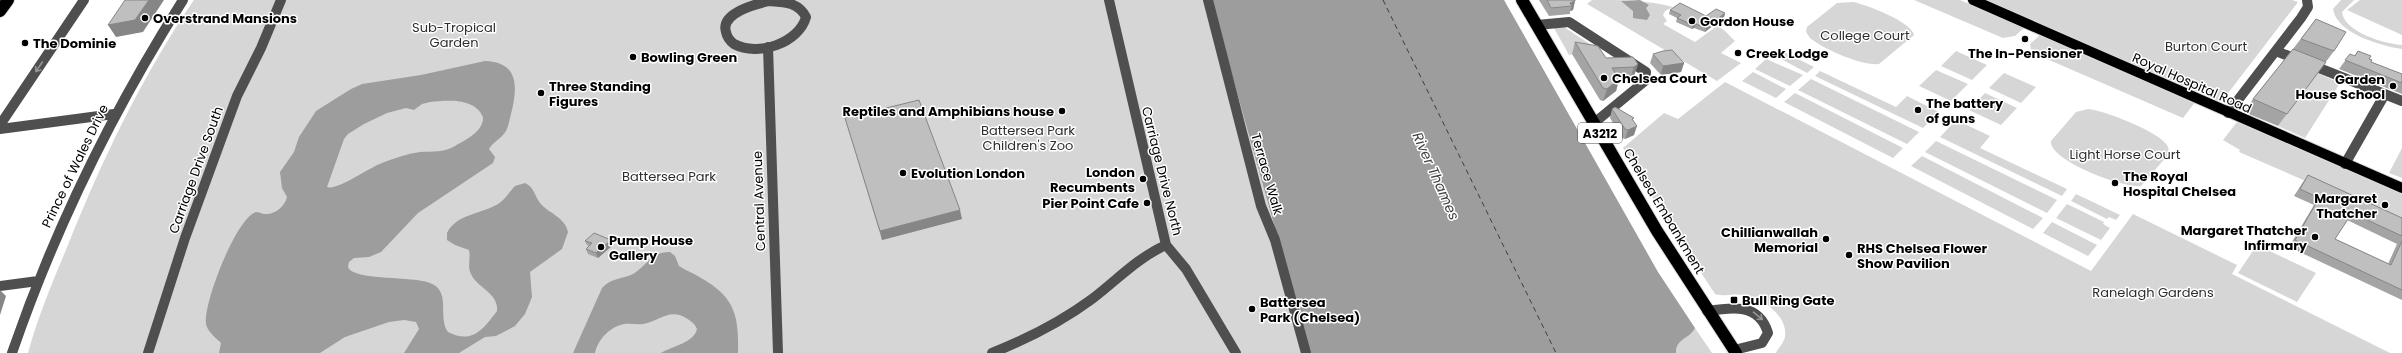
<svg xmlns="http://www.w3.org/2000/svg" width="2402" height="353" font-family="Poppins,sans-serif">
  <rect width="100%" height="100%" fill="#fff"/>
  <path fill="#d6d6d6" d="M194 0H1211L1310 353H28C38 316 53 281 68 245 102 160 142 76 194 0Z
    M1592 0C1619 0 1649 0 1673 7L1665 11 1663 15 1667 21 1663 24 1695 42 1717 26 1724 30 1735 41 1721 53 1741 63 1717 81 1587 4Z
    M1914 0H1960L2024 28 2015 36 2003 38Z
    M1981 0H2292L2298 2 2222 101H2219Z
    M2341 0H2354L2342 12C2344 32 2385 44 2402 45V49C2381 46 2336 33 2333 9Z
    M2360 0H2402V35L2347 10Z
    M1853 2C1865 4 1912 22 1914 35L1879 64C1862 66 1823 49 1810 38L1806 32 1807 27 1837 3Z
    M1564 27 1596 48 1569 55 1554 28Z
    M2040 35 2196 101 2183 118 2040 56 2031 49 2030 44Z
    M1779 50H1780L1814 67 1807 73 1774 55Z
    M1956 51 1987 65 1972 80 1941 66Z
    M1766 59 1803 75 1790 86 1755 69Z
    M1936 70 1968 84 1951 101 1919 86Z
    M1820 71 1896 107 1907 96 1939 112 1923 128 1815 76Z
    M1753 72 1786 89 1776 98 1742 81Z
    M2004 73 2036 87 2021 103 1989 88Z
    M2317 73 2340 83 2305 138 2278 126Z
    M1811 79 1919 132 1907 144 1798 90Z
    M1725 82 2091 271 2133 214 2237 265 2232 274 2390 353H1776C1778 348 1784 343 1785 337 1788 315 1762 298 1743 295 1734 293 1722 297 1715 294L1664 216 1623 148 1664 113 1678 119Z
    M1795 93 1903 148 1893 158 1784 102Z
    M1985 93 2017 108 2001 125 1969 110Z
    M2088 109C2103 110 2157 131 2166 144 2169 147 2169 151 2168 155L2141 186C2124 189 2048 160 2051 141L2076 112Z
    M1956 120 1990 136 1980 148 2067 189 2062 196 1940 137Z
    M2237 122 2402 193V223L2239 152 2240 150 2223 140Z
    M1936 141 2057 200 2047 213 1925 152Z
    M2402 148V178L2389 173Z
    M1922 156 2043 218 2033 229 1911 166Z
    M2076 194 2120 215 2116 220 2109 217 2107 219 2071 201Z
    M2067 204 2104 222 2103 224 2110 228 2101 240 2056 218Z
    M2052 222 2097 245 2088 256 2043 233Z
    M2257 245 2316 273 2297 302 2238 273Z
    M1695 328 1712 353H1676C1676 338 1690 339 1695 328Z"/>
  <path fill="#9d9d9d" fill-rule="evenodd" d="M1211 0H1504L1658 272 1695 328C1690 339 1676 338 1676 353H1310Z
    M1640 0 1649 5 1646 8 1650 15 1647 20 1633 18V11L1621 1Z
    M485 61C517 62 518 84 512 110 510 117 509 125 506 131 502 138 493 142 489 149L495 157 493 163 418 213 381 252 369 257 354 258 349 262 348 267C353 281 414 276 430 283 452 291 437 317 448 332 473 345 484 328 497 311 499 293 477 288 471 274 467 266 471 258 469 250L455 245 447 240V233C456 214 482 214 498 204 506 199 509 192 515 186L525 183C535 188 534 195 540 203 548 213 565 217 568 232L562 249 530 272 532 297 525 314 515 326 496 336 485 337 459 353H404L419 329 416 322 404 320 389 322 345 337 320 353H219L221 343C216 338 207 331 206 324 203 304 236 218 256 212 259 212 262 214 265 214 275 215 285 206 287 197L282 188 280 172 294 152 299 137 316 111 351 89 362 84 421 75ZM430 102C448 100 475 98 483 117 484 131 466 140 455 146 443 153 433 151 420 152 407 154 394 158 382 163 370 167 337 191 327 187L344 139 348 134 364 124 387 113 406 108 414 110 422 104Z
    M670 252 675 256 679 266C686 271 694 273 701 278 735 297 739 316 738 353H661C672 346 694 343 697 329 695 324 691 321 686 318 669 308 660 321 643 324 637 325 630 323 624 324 610 327 598 339 595 353H573L602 288C611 278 622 279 633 274 647 266 650 252 670 252Z"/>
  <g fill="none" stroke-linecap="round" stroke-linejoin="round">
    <path stroke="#3e3e3e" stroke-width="1" stroke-dasharray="5 4" stroke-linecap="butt" d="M1383 0 1556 353"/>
    <g stroke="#dbdbdb" stroke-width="12">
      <path id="major" d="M1973 0 2402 188"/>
    </g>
    <g stroke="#dbdbdb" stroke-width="14">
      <path id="highway" d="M1522 0 1657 231 1736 353
        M0 11 8 0"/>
    </g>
    <path stroke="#4f4f4f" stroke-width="10" d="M1109 0 1166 245 1186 269 1236 353
      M1208 0 1261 206 1275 240 1306 353
      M769 1C784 2 798 2 806 17 799 43 758 57 734 44 730 41 727 37 726 32 720 13 756 4 769 1Z
      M1537 25 1569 22 1646 72 1645 81 1594 123
      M768 47 778 353
      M2276 51 2402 101
      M2228 113 2301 18 2308 7 2307 0
      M0 125 84 0
      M0 129 114 114
      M2345 164 2385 94
      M0 286 38 281
      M1707 311C1732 307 1759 303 1768 333L1762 343 1734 350
      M12 353C55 228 112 112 183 0
      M148 353 185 238 237 96 261 48 281 0
      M992 353C1027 339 1061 322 1092 299 1117 280 1137 258 1166 245"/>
    <use href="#major" stroke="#000" stroke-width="10"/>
    <use href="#highway" stroke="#000" stroke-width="12"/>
  </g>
  <path fill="#a4a4a4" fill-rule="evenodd" d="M1539 0H1575L1573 10 1570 11V14L1549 16Z
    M1670 10 1706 16 1725 13 1724 17 1705 32 1694 28 1692 29 1676 22 1677 18 1669 14Z
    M2316 19 2334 51 2278 126 2244 112 2253 99 2293 49Z
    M1575 42 1606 58 1638 64 1634 76 1630 79 1619 80 1616 91 1603 101 1600 100 1572 54Z
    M2358 51 2369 59 2371 62 2402 74V94L2339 69 2350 54 2354 56Z
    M1653 54 1684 63 1681 72 1661 75 1650 63Z
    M1612 109 1633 121 1634 135 1625 139 1622 138 1610 118Z
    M845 118 962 219 882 240Z
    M2308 175 2402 218V300L2289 247 2314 205 2294 196 2303 182ZM2347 220 2397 244 2388 264 2335 239Z
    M611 240 613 245 598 258 588 254 586 249 589 246 587 245 585 241Z"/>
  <path fill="#868686" d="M149 0H164L143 32 116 37 108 25Z
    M1575 1 1573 10 1570 11 1572 6 1570 3Z
    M1725 13 1724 17 1705 32 1706 28Z
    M1696 24 1694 28 1692 29 1693 25Z
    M1684 63 1681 72 1661 75 1663 66Z
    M1638 64 1634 76 1630 79 1634 67Z
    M1619 79 1616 91 1603 101 1607 89Z
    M1637 126 1634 135 1625 139 1628 130Z
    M960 210 962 219 882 240 880 231Z
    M611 240 613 245 598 258 596 253Z
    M0 290 6 296 0 315Z"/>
  <path fill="#bfbfbf" stroke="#868686" d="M125 0H149L135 20 108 25Z
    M1547 0H1575V1L1570 3 1572 6 1551 8Z
    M1680 3 1706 16 1716 9 1725 13 1706 28 1696 24 1693 25 1677 18 1681 15 1670 10Z
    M2316 19 2346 32 2334 51 2301 39Z
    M1575 42 1598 46 1606 58 1633 57 1638 64 1634 67 1612 68 1619 79 1607 89 1603 88Z
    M2293 49 2326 62 2287 114 2253 99Z
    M1672 50 1684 63 1663 66 1653 54 1663 51Z
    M2358 51 2371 56 2369 59 2372 60 2371 62 2402 74V83L2345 60 2350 54 2355 56Z
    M919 100 960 210 880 231 845 118Z
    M1615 107 1634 118 1632 119 1637 126 1628 130 1625 129 1612 109Z
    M2308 175 2402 218V236L2352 213 2335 239 2391 265 2402 241V290L2295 240 2319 198 2300 189Z
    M594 233 611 240 596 253 586 249 592 243 585 241Z"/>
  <defs><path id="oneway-shaft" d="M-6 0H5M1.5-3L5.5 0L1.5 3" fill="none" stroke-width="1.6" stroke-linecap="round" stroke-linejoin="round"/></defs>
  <g stroke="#959595">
    <use href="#oneway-shaft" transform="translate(39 67) rotate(124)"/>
    <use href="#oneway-shaft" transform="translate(1758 316) rotate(40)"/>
  </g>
  <g fill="#000" stroke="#fff" stroke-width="1.5">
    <circle cx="145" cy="18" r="4"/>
    <circle cx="1692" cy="21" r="4"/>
    <circle cx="2025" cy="39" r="4"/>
    <circle cx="25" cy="43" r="4"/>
    <circle cx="1738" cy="53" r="4"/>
    <circle cx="633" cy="57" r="4"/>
    <circle cx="1604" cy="78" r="4"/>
    <circle cx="2393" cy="86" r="4"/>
    <circle cx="541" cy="93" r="4"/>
    <circle cx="1918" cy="110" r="4"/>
    <circle cx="1062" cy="111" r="4"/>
    <circle cx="903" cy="173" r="4"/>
    <circle cx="1143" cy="179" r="4"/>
    <circle cx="2115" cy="183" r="4"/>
    <circle cx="1147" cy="203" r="4"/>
    <circle cx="2385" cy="205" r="4"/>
    <circle cx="2315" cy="237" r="4"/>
    <circle cx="1826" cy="239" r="4"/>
    <circle cx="601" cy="247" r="4"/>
    <circle cx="1849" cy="255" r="4"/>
    <rect x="1730" y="296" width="8" height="8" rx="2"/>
    <circle cx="1252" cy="309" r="4"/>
  </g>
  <g text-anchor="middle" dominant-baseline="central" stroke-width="3" stroke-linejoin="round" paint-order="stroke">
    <rect fill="#fff" stroke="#4c4c4c" stroke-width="1" x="1578" y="123" width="44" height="20" rx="3"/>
    <g font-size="12" font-weight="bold" fill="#000">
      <text x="1600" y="133">A3212</text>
    </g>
    <g font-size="13" font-weight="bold" fill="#000" stroke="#fff" text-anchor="start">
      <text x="153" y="18">Overstrand Mansions</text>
      <text x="1700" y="21">Gordon House</text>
      <text x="33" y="43">The Dominie</text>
      <text x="1746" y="53">Creek Lodge</text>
      <text x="2025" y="53" text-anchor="middle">The In-Pensioner</text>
      <text x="641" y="57">Bowling Green</text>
      <text x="1612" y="78">Chelsea Court</text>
      <text x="2385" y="79" text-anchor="end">Garden<tspan x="2385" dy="15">House School</tspan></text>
      <text x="549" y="86">Three Standing<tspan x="549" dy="15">Figures</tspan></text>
      <text x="1926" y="103">The battery<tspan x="1926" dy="15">of guns</tspan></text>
      <text x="1054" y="111" text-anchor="end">Reptiles and Amphibians house</text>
      <text x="1135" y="172" text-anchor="end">London<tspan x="1135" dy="15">Recumbents</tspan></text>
      <text x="911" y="173">Evolution London</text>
      <text x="2123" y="176">The Royal<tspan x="2123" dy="15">Hospital Chelsea</tspan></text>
      <text x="2377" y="198" text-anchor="end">Margaret<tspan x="2377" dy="15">Thatcher</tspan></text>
      <text x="1139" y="203" text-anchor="end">Pier Point Cafe</text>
      <text x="2307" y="230" text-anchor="end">Margaret Thatcher<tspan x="2307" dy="15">Infirmary</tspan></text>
      <text x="1818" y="232" text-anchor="end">Chillianwallah<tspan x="1818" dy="15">Memorial</tspan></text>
      <text x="609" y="240">Pump House<tspan x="609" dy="15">Gallery</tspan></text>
      <text x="1857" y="248">RHS Chelsea Flower<tspan x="1857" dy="15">Show Pavilion</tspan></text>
      <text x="1742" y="300">Bull Ring Gate</text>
      <text x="1260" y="302">Battersea<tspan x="1260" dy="15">Park (Chelsea)</tspan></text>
    </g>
    <g font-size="13" fill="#2d2d2d" stroke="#fff">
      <text x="454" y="27">Sub-Tropical<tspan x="454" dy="15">Garden</tspan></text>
      <text x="1865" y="35">College Court</text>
      <text x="2206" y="46">Burton Court</text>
      <text x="1028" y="130">Battersea Park<tspan x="1028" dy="15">Children's Zoo</tspan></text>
      <text x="2125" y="154">Light Horse Court</text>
      <text x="669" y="176">Battersea Park</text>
      <text x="2153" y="292">Ranelagh Gardens</text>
    </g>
    <g font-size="13" fill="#000" stroke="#fff">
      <text transform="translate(2192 83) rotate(24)">Royal Hospital Road</text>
      <text transform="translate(75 166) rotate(-64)">Prince of Wales Drive</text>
      <text transform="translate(196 170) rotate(-70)">Carriage Drive South</text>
      <text transform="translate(1162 171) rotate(76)">Carriage Drive North</text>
      <text transform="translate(1267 174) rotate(74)">Terrace Walk</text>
      <text transform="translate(759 201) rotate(-92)">Central Avenue</text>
      <text transform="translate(1664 211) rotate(59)">Chelsea Embankment</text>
    </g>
    <g font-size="14" font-style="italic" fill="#3e3e3e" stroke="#fff">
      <text transform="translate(1436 176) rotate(66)">River Thames</text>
    </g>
  </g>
</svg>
